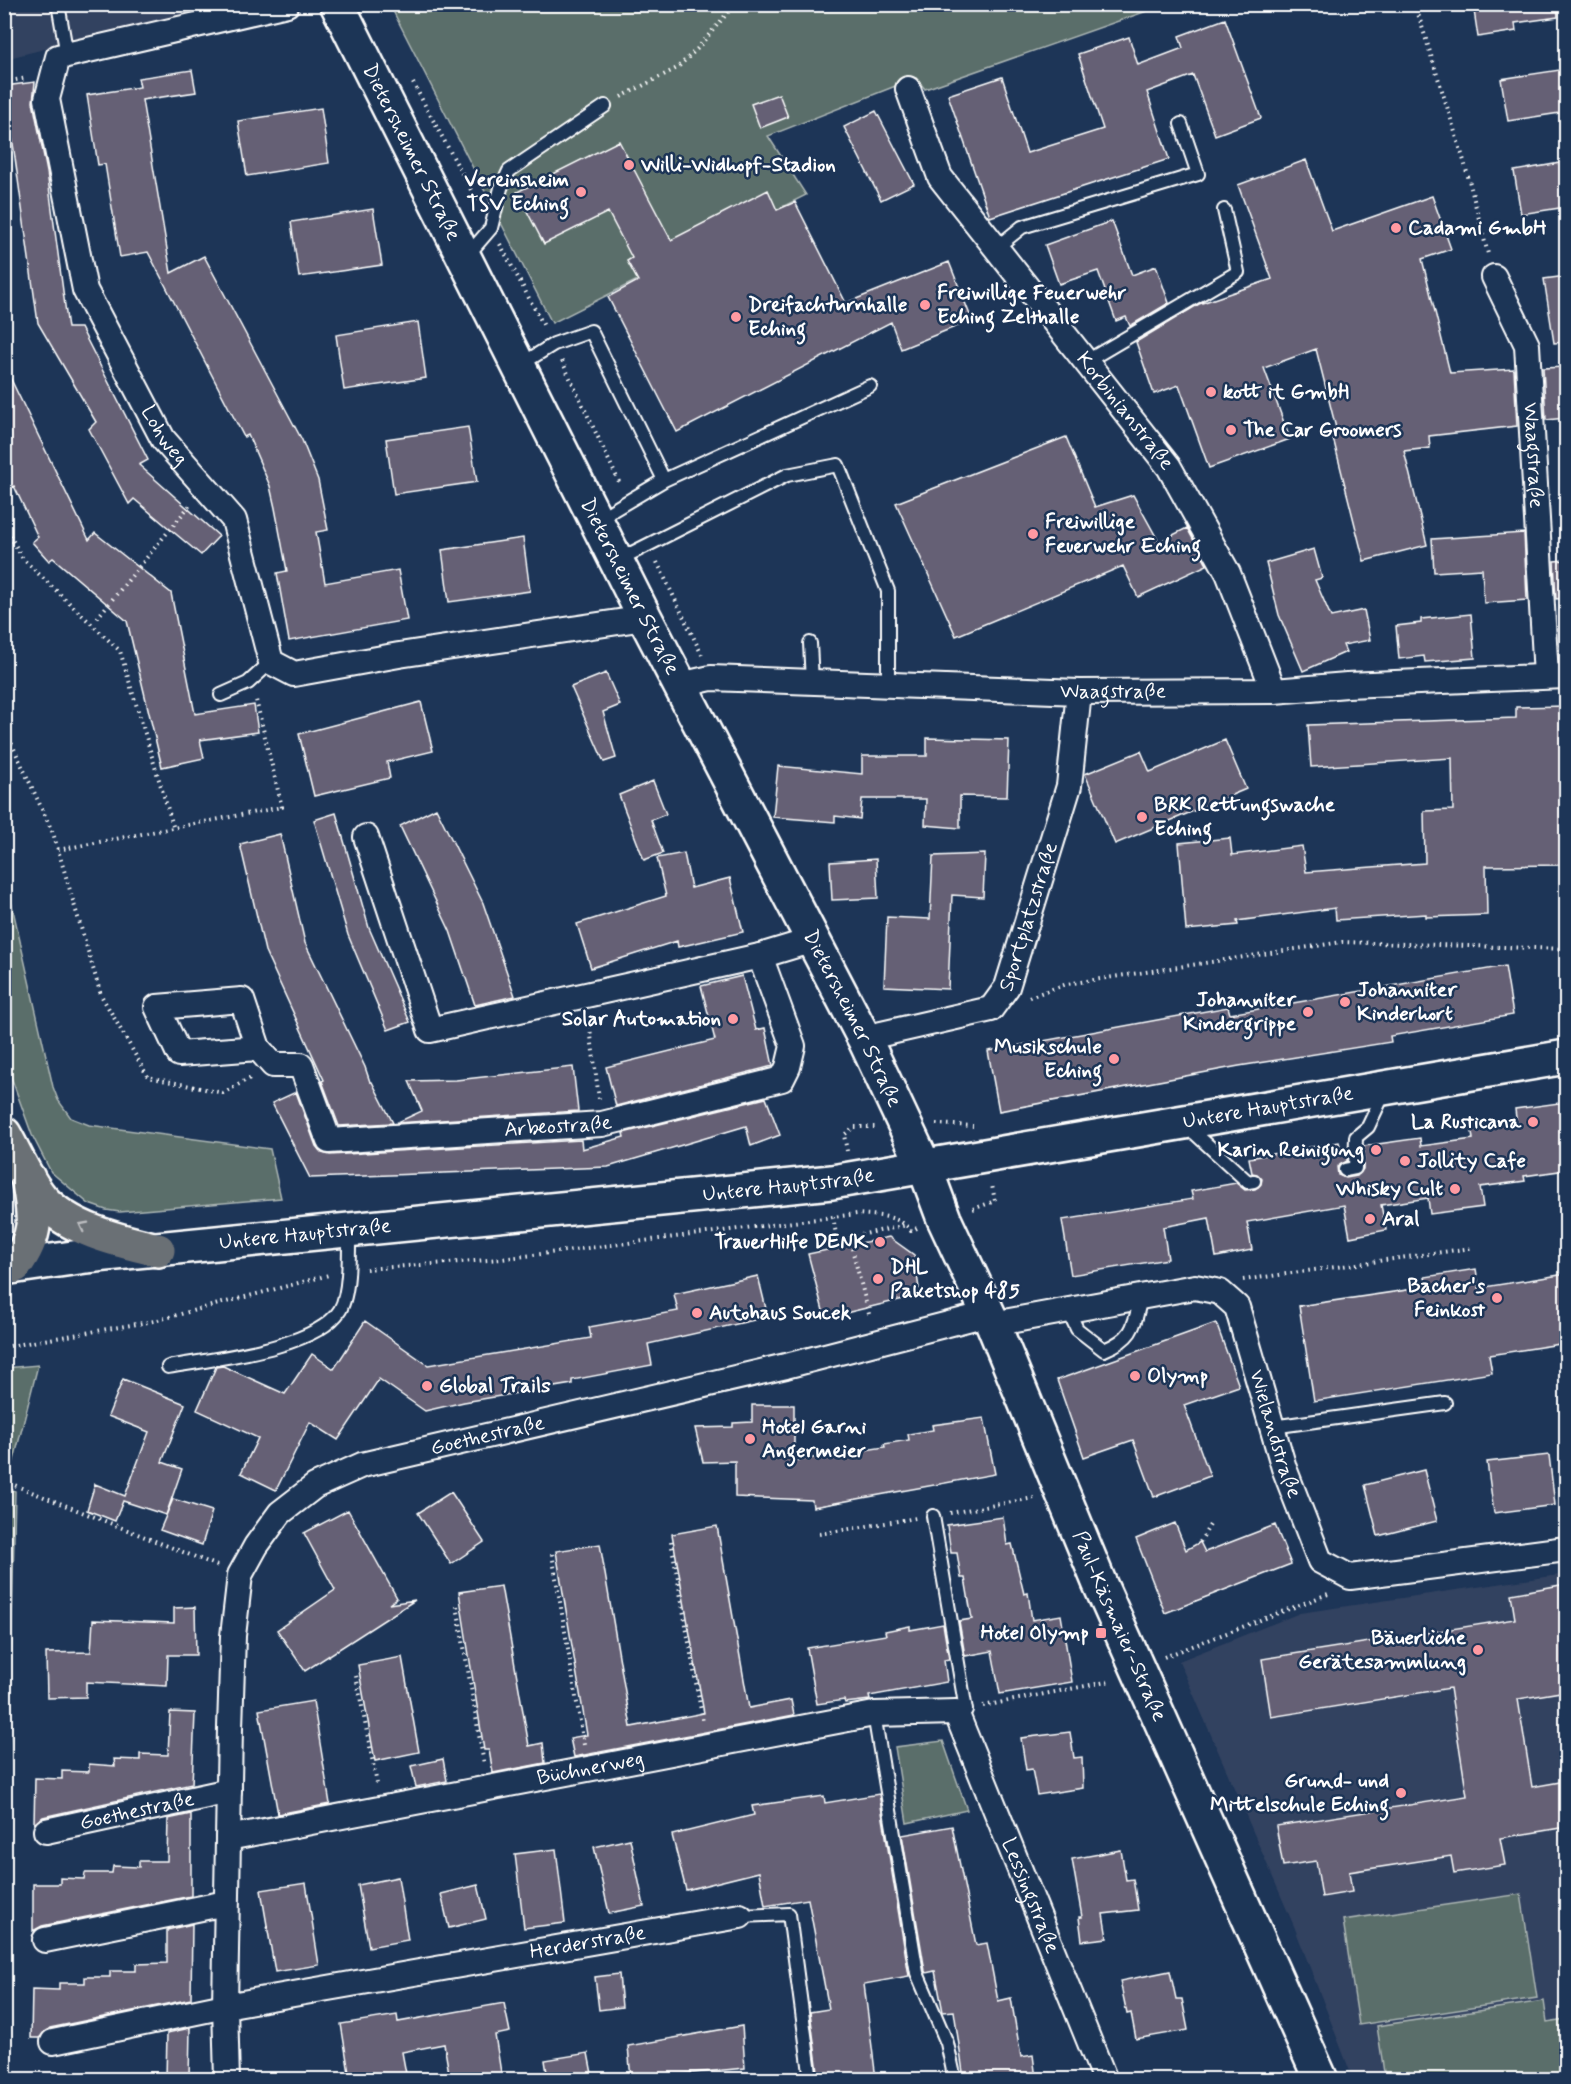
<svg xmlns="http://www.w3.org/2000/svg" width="1571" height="2084" font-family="Mynerve,sans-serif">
  <rect width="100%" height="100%" fill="#1d3557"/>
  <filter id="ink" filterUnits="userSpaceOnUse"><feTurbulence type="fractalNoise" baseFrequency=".0167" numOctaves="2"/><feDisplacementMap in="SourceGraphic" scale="12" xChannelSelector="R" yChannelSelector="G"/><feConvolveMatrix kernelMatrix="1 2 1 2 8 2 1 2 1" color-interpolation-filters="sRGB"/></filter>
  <g filter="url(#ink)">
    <path fill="#334260" d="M5 5H217L5 59Z
      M1566 1574V2079H1353L1294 1926 1179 1661 1300 1613Z"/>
    <path fill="#5a6e6a" stroke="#acb6b4" stroke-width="1.5" d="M390 5H1164L925 89 916 78 768 136 806 195 552 323Z
      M4 870 53 1087 58 1100 71 1118 89 1125 270 1149 281 1198 120 1212 106 1210 89 1204 51 1172 32 1135 6 1063Z
      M38 1365 10 1476 5 1474V1368Z
      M5 1487 15 1491 5 1934 4 1487Z
      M943 1741 967 1810 907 1823 895 1747Z
      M1521 1894 1537 1998 1359 2025 1343 1920Z
      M1544 2001 1547 2022 1566 2019V2079H1385L1377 2026Z"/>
    <path fill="#656074" stroke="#fff" stroke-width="1.5" d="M1473 4H1557L1558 17 1515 23 1516 31 1478 37Z
      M1225 19 1261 118 1215 135 1193 75 1147 92 1169 159 990 217 948 95 1002 77 1027 153 1103 129 1078 54 1129 37 1138 65 1183 48 1179 36Z
      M1566 69V112L1508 121 1501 79Z
      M192 70 196 92 142 100 171 273 204 256 302 440 318 480 328 530 316 532 325 583 398 570 407 620 289 641 277 573 287 571 275 508 270 486 248 435 244 437 148 252 120 257 105 164 98 165 87 95 140 87 138 78Z
      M35 82 33 102 47 172 68 328H81L148 460 139 465 219 536 201 555 134 499 129 504 89 429 96 422 38 323 5 86Z
      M779 94 788 117 760 128 751 104Z
      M321 108 329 163 247 176 238 121Z
      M876 111 914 184 881 200 844 127Z
      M619 141 671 240 768 190 777 210 795 202 846 303 949 262 972 320 901 349 891 322 677 432 608 297 638 281 627 261 632 258 608 212 544 244 517 192Z
      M1306 160 1332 231 1432 196 1451 249 1422 259 1450 373 1514 369 1517 426 1429 436 1430 448 1404 451 1427 545 1364 561 1332 434 1337 432 1316 349 1264 368 1290 439 1209 468 1179 385 1154 394 1136 342 1199 304 1272 279 1238 185Z
      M1566 162V207L1521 214 1514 171Z
      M373 209 382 265 299 277 291 222Z
      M1112 221 1132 275 1156 266 1169 303 1130 326 1126 317 1116 321 1098 271 1059 284 1045 245Z
      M1566 276V342L1554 343 1544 279Z
      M418 322 426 378 344 390 336 335Z
      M4 365 89 540 95 533 171 593 195 714 254 705 258 732 200 740 204 758 162 767 127 621 53 558 49 561 32 542 38 537 14 486 4 491Z
      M1566 367V418L1546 420 1543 368Z
      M468 427 477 482 394 494 386 439Z
      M1066 437 1095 507 1133 495 1159 542 1187 528 1207 565 1138 597 1123 566 956 636 896 503Z
      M1524 533 1527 600 1484 603 1482 569 1434 572 1432 539Z
      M523 538 530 591 449 602 442 550Z
      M1314 549 1322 578 1315 580 1331 617 1364 610 1370 640 1343 645 1346 652 1303 671 1279 615 1266 563Z
      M1566 560V598L1556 599 1554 561Z
      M1471 614 1475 658 1425 662 1424 656 1399 659 1396 626 1421 623V619Z
      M606 673 620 705 603 712 616 758 604 762 571 687Z
      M421 702 433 751 387 762 390 778 314 796 299 734Z
      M1566 706V865L1486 866 1487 915 1426 917V914L1336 920 1335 908 1237 921 1238 925 1186 930 1179 843 1230 838 1232 855 1302 846 1306 872 1425 863 1424 811 1453 810 1452 758 1311 767 1308 725 1516 718V707Z
      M927 738 1009 740 1007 797 960 796V828L925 825 926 799H862L860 819 835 816V822L773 817 778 766 862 774V756H927Z
      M1225 740 1246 789 1115 844 1085 774 1141 751 1150 772Z
      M653 781 666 814 651 820 663 853 644 860 619 795Z
      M436 808 483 903 515 996 475 1005 450 931 400 826Z
      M336 813 369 928 410 1022 388 1030 348 935 314 820Z
      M280 834 305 943 365 1067 370 1082H372L393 1123 339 1126 322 1081 324 1080 265 951 240 844Z
      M684 853 691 888 730 878 743 932 678 947 677 941 591 968 577 924 666 896 657 858Z
      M985 854 983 897 952 895 948 989 884 986 887 917 930 919 933 856Z
      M876 859 878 898 832 900 830 862Z
      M1505 966 1513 1015 1390 1036 1391 1042 1239 1066 999 1111 988 1051 1228 1007 1230 1014Z
      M742 976 756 1030 765 1028 773 1066 616 1106 606 1067 715 1040 701 986Z
      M573 1067 578 1111 396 1123 422 1111 409 1081 456 1080Z
      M296 1092 316 1146 322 1153 330 1155 581 1140 582 1149 624 1137 623 1133 766 1098 780 1135 751 1146 746 1126 608 1167 310 1178 272 1103Z
      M1566 1102V1170L1524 1176 1525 1181 1480 1187 1483 1207 1430 1214 1428 1198 1381 1205 1386 1230 1350 1237 1344 1205 1247 1222 1252 1250 1216 1257 1209 1218 1163 1227 1168 1259 1071 1275 1062 1220 1193 1199 1191 1191 1236 1183 1245 1190 1255 1189 1261 1184 1262 1179 1257 1174 1252 1173 1249 1158 1339 1142 1341 1149 1347 1148V1161L1337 1167 1338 1175 1346 1178 1357 1176 1363 1169 1364 1146 1420 1138 1421 1146 1473 1139 1471 1124 1516 1118 1515 1109Z
      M889 1237 914 1255 920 1295 825 1318 808 1254Z
      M1476 1269 1479 1288 1566 1274V1343L1489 1355 1492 1373 1314 1401 1299 1306 1427 1287 1425 1277Z
      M758 1276 768 1317 648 1344 652 1365 572 1380V1384L464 1402 425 1411 379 1379 338 1440 310 1422 276 1490 241 1473 258 1438 197 1410 216 1367 223 1366 285 1394 312 1354 334 1369 365 1321 428 1365 591 1338 589 1327 678 1311 674 1294Z
      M1216 1323 1239 1386 1184 1405 1210 1476 1154 1497 1133 1440 1084 1457 1057 1380Z
      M123 1379 185 1404 162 1462 182 1469 166 1515 123 1501 115 1521 87 1510 95 1484 125 1496 149 1432 108 1416Z
      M752 1405H794V1461L885 1447 884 1444 909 1440 908 1434 933 1430 932 1425 984 1418 995 1474 813 1507 812 1500 735 1497V1461L703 1462 695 1428 733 1427V1423L752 1422Z
      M1549 1455 1555 1505 1494 1513 1487 1462Z
      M1424 1470 1437 1521 1378 1536 1365 1485Z
      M451 1492 484 1542 451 1564 418 1513Z
      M173 1499 212 1511 202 1545 160 1530Z
      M348 1510 397 1598 389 1604 415 1600 305 1671 277 1630 335 1590 304 1533Z
      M1003 1517 1007 1545 1012 1544 1024 1594 1028 1593 1032 1620 1061 1615 1072 1682 1000 1694 992 1651 965 1656 959 1621 972 1619 965 1578H961L957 1553H951L947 1525Z
      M1175 1523 1186 1550 1200 1542 1205 1552 1275 1525 1291 1564 1165 1613 1136 1539Z
      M717 1526 749 1708 791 1700 794 1715 574 1757 570 1738 587 1735 556 1551 600 1544 631 1727 704 1713 672 1534Z
      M1566 1584V1691L1518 1699 1532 1787 1566 1781V1827L1500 1838 1505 1865 1454 1873 1451 1856 1349 1872 1352 1892 1322 1897 1316 1861 1283 1866 1276 1826 1467 1796 1450 1688 1271 1717 1262 1659 1515 1619 1511 1594Z
      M501 1586 529 1746 543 1743 545 1763 493 1773 489 1750H484L459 1592Z
      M195 1607 196 1655H168L167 1686 86 1682V1697L47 1698 46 1653 91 1652 93 1620 174 1623V1608Z
      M943 1624 949 1659 944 1660 947 1682 869 1696 870 1700 845 1703 844 1700 817 1704 807 1648 886 1635 885 1631 910 1626V1630Z
      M402 1657 419 1752 375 1761 358 1665Z
      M313 1701 330 1804 278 1814 259 1710Z
      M170 1712 195 1713 192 1784 43 1817 34 1824 35 1778 62 1779V1771L89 1772V1764L115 1766 114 1759 140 1760V1754L168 1755Z
      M1070 1732 1074 1758 1082 1757 1083 1788 1037 1795 1032 1769 1026 1770 1021 1738Z
      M443 1759 447 1781 416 1787 411 1766Z
      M879 1794 909 1976 864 1984 876 2079H819L810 2012 829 2009 808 1899 765 1906 759 1872 686 1890 672 1835 754 1815 752 1806 824 1796 825 1803Z
      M191 1814V1896L42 1926 33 1931V1884H60V1878L84 1879 85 1873H112L113 1866 139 1867V1861H167L168 1819Z
      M952 1826 976 1945 987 1943 998 2001 1011 1998 1021 2057 1033 2055 1036 2079H964L954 2011 943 2012 935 1971 926 1973 925 1971 902 1835Z
      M630 1839 644 1906 609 1913 594 1847Z
      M556 1849 565 1923 524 1928 515 1854Z
      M1121 1850 1126 1880 1133 1879 1138 1910 1103 1914 1107 1938 1082 1941 1079 1917H1082L1072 1859Z
      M398 1877 408 1940 369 1947 358 1885Z
      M306 1883 319 1965 275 1972 261 1890Z
      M478 1885 486 1919 449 1928 441 1894Z
      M192 1924 191 1999 50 2028 39 2038H31L32 1989 59 1990V1983H85V1977H110V1971H136V1964L167 1963V1930Z
      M1170 1971 1176 1999H1182L1188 2030 1136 2039 1131 2013 1127 2014 1120 1981Z
      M619 1974 622 2007 599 2010 595 1977Z
      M504 2003 510 2032 495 2035 502 2079H450L444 2044 402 2052 407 2079H350L341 2024 397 2015 398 2022Z
      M742 2026 745 2068 631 2079 628 2046Z
      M190 2028 189 2079H166L167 2033Z
      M588 2053 593 2079H548L545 2060Z"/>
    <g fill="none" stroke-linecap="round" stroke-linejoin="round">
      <g stroke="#fff" stroke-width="16">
        <path id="lane" d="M58 4 67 55
          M996 248 1022 227 1198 174 1181 124
          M466 257 491 228 501 188 509 171 605 106
          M1087 361 1238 272 1224 210
          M520 365 554 344 591 331 664 480 598 519
          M664 480 870 386
          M618 560 787 475 838 465 888 591V684
          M810 643 812 682
          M221 695 248 683 271 662
          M1187 1126 1248 1182 1254 1181
          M1345 1170 1355 1168 1356 1137 1368 1127 1384 1093
          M1068 1310 1077 1329 1104 1350C1134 1338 1134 1326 1141 1297
          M168 1367C211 1359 316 1349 340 1310 350 1293 349 1252 349 1232
          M1272 1427 1445 1403
          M933 1516 966 1710
          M874 1714 917 1973 947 2043 955 2080
          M740 1916 789 1914 811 2080"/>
      </g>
      <g stroke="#fff" stroke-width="28">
        <g id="street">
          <path id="s1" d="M287 4 58 57 47 99 85 290 163 439 234 520 271 662 294 674 399 655 645 618"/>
          <path id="s2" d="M908 89 940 177 1169 467 1228 573 1274 691"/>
          <path id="s3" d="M1494 277 1527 345 1546 676"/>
          <path id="s4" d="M680 685 711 678 1079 692 1274 691 1347 685 1566 676"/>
          <path d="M366 837 430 1030 760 956 813 940"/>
          <path id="s5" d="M864 1038 991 1009 1007 987 1069 786 1079 692"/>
          <path id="s6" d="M258 1048 179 1054 157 1007 242 1000 258 1048 273 1065H301L329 1141 602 1124 782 1079 788 1067 793 1046 760 956"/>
          <path id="s7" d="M993 1324 1195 1287 1220 1292 1237 1307 1284 1468 1320 1561 1350 1577 1566 1549"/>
          <path id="s8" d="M46 1831 229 1791"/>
          <path id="s9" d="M228 1838 874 1714 956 1712 1105 2080"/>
          <path d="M45 1940 226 1903"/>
          <path id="s10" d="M53 2042 225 2006 740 1916"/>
          <path id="s11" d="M227 2080 225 2006 230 1728 233 1636 240 1575 256 1546 280 1513 315 1486 362 1465 786 1366 987 1314"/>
        </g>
      </g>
      <g stroke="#fff" stroke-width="38">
        <g id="secondary">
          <path id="s12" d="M337 4 645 618 864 1038 925 1168 944 1219 993 1324 1099 1582 1321 2080"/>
          <path id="s13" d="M4 1268 86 1256 832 1182 1566 1057"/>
        </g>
      </g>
      <g stroke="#fff" stroke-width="38">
        <path id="highway" d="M4 1134C16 1155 26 1180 41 1198 69 1230 119 1241 158 1250
          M15 1266C39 1233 35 1217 28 1178"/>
      </g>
      <path stroke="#fff" stroke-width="4" stroke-dasharray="1.5 4.5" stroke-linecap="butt" d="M1415 4 1464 161 1488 254
        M4 82 27 78
        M413 83 478 203
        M621 97 677 68 697 49 735 4
        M500 244 545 328
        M562 361 620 484
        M4 525 23 559 120 651 173 826
        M657 562 702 655
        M97 618 190 505
        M4 727 53 833 101 995 148 1077 223 1093 250 1078
        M58 850 282 807 256 700
        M1029 997 1067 984 1342 942 1566 949
        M589 1020 599 1099
        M936 1124 973 1126
        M847 1151 844 1135 854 1127H875
        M973 1209 995 1201 992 1185
        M833 1217 837 1240 907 1225
        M849 1237 870 1318
        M366 1269 501 1259 857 1214C876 1216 899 1214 911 1231L917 1228
        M1243 1280 1471 1248
        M4 1347 154 1321 329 1275
        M4 1481 218 1566
        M950 1513 1034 1498
        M819 1534 916 1518
        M671 1541 703 1722
        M1200 1542 1211 1523
        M552 1554 584 1745
        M457 1606 484 1764
        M1164 1657 1328 1594
        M356 1676 377 1784
        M983 1706 1111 1681"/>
      <use href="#lane" stroke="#1d3557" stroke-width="12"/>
      <use href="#street" stroke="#1d3557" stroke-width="24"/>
      <use href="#secondary" stroke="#1d3557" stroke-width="33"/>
      <use href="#highway" stroke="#6b6f75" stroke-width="33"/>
    </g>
    <defs><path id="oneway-chevron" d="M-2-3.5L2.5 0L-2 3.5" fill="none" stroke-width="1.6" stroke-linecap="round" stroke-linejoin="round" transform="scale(1.5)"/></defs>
    <use stroke="#bcbec1" href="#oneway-chevron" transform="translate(83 1226) rotate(-153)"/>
  </g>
  <g fill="#ff9aa2" stroke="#1d3557" stroke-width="2">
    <circle cx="629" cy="165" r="6"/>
    <circle cx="581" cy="192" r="6"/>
    <circle cx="1396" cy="228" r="6"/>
    <circle cx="925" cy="305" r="6"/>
    <circle cx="736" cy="317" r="6"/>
    <circle cx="1211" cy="392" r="6"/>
    <circle cx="1231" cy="430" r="6"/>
    <circle cx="1033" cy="534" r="6"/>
    <circle cx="1142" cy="817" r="6"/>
    <circle cx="1345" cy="1002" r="6"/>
    <circle cx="1308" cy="1012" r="6"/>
    <circle cx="733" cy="1019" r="6"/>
    <circle cx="1114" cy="1059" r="6"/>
    <circle cx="1533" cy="1122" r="6"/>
    <circle cx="1376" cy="1150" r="6"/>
    <circle cx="1405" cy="1161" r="6"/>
    <circle cx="1455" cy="1189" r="6"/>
    <circle cx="1370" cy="1219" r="6"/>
    <circle cx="880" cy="1242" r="6"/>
    <circle cx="878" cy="1279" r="6"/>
    <circle cx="1497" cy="1298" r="6"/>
    <circle cx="697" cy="1313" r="6"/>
    <circle cx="1135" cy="1376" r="6"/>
    <circle cx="427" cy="1386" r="6"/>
    <circle cx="750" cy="1439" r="6"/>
    <rect x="1095" y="1627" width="12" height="12" rx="3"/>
    <circle cx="1478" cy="1650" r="6"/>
    <circle cx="1401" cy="1793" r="6"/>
  </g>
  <g text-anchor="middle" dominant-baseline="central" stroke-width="5" stroke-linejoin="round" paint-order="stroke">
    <g font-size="21" fill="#fff" stroke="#1d3557">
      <text stroke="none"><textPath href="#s12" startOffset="166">Dietersheimer Straße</textPath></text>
      <text stroke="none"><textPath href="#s2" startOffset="392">Korbinianstraße</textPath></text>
      <text stroke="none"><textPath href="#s1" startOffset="639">Lohweg</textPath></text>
      <text stroke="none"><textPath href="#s3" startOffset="186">Waagstraße</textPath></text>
      <text stroke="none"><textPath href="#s12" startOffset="652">Dietersheimer Straße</textPath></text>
      <text stroke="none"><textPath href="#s4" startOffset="434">Waagstraße</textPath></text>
      <text stroke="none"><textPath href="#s5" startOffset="231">Sportplatzstraße</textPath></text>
      <text stroke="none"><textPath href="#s12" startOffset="1138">Dietersheimer Straße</textPath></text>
      <text stroke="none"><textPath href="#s13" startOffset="1275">Untere Hauptstraße</textPath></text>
      <text stroke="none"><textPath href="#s6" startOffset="628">Arbeostraße</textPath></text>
      <text stroke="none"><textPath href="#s13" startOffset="789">Untere Hauptstraße</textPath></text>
      <text stroke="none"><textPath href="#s13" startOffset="303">Untere Hauptstraße</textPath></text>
      <text stroke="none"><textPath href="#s7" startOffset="386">Wielandstraße</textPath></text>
      <text stroke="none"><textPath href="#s11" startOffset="804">Goethestraße</textPath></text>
      <text stroke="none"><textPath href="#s12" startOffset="1802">Paul-Käsmaier-Straße</textPath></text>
      <text stroke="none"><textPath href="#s9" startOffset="369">Büchnerweg</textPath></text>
      <text stroke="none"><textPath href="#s8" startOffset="93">Goethestraße</textPath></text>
      <text stroke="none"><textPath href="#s9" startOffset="938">Lessingstraße</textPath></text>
      <text stroke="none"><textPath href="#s10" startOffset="544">Herderstraße</textPath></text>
    </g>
    <g font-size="21" font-weight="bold" fill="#fff" stroke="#1d3557" text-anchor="start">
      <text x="641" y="165">Willi-Widhopf-Stadion</text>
      <text x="569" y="180" text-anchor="end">Vereinsheim<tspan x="569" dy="24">TSV Eching</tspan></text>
      <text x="1408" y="228">Cadami GmbH</text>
      <text x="937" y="293">Freiwillige Feuerwehr<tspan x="937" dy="24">Eching Zelthalle</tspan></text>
      <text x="748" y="305">Dreifachturnhalle<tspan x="748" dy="24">Eching</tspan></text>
      <text x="1223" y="392">kott it GmbH</text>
      <text x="1243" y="430">The Car Groomers</text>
      <text x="1045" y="522">Freiwillige<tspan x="1045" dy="24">Feuerwehr Eching</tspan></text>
      <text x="1154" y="805">BRK Rettungswache<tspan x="1154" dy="24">Eching</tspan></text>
      <text x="1357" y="990">Johanniter<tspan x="1357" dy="24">Kinderhort</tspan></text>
      <text x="1296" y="1000" text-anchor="end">Johanniter<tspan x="1296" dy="24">Kindergrippe</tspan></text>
      <text x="721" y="1019" text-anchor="end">Solar Automation</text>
      <text x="1102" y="1047" text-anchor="end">Musikschule<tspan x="1102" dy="24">Eching</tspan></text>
      <text x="1521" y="1122" text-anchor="end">La Rusticana</text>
      <text x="1364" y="1150" text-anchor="end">Karin Reinigung</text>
      <text x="1417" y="1161">Jollity Cafe</text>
      <text x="1443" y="1189" text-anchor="end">Whisky Cult</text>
      <text x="1382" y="1219">Aral</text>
      <text x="868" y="1242" text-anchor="end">TrauerHilfe DENK</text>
      <text x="890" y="1267">DHL<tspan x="890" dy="24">Paketshop 485</tspan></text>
      <text x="1485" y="1286" text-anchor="end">Bacher's<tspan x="1485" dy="24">Feinkost</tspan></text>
      <text x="709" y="1313">Autohaus Soucek</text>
      <text x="1147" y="1376">Olymp</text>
      <text x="439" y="1386">Global Trails</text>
      <text x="762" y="1427">Hotel Garni<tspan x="762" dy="24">Angermeier</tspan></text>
      <text x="1089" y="1633" text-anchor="end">Hotel Olymp</text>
      <text x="1466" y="1638" text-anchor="end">Bäuerliche<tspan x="1466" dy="24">Gerätesammlung</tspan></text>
      <text x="1389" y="1781" text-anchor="end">Grund- und<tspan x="1389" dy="24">Mittelschule Eching</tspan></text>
    </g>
  </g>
  <rect width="1571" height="2084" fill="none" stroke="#1d3557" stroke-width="24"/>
  <rect x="12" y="12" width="1547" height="2060" fill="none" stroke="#fff" stroke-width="2" filter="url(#ink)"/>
</svg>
